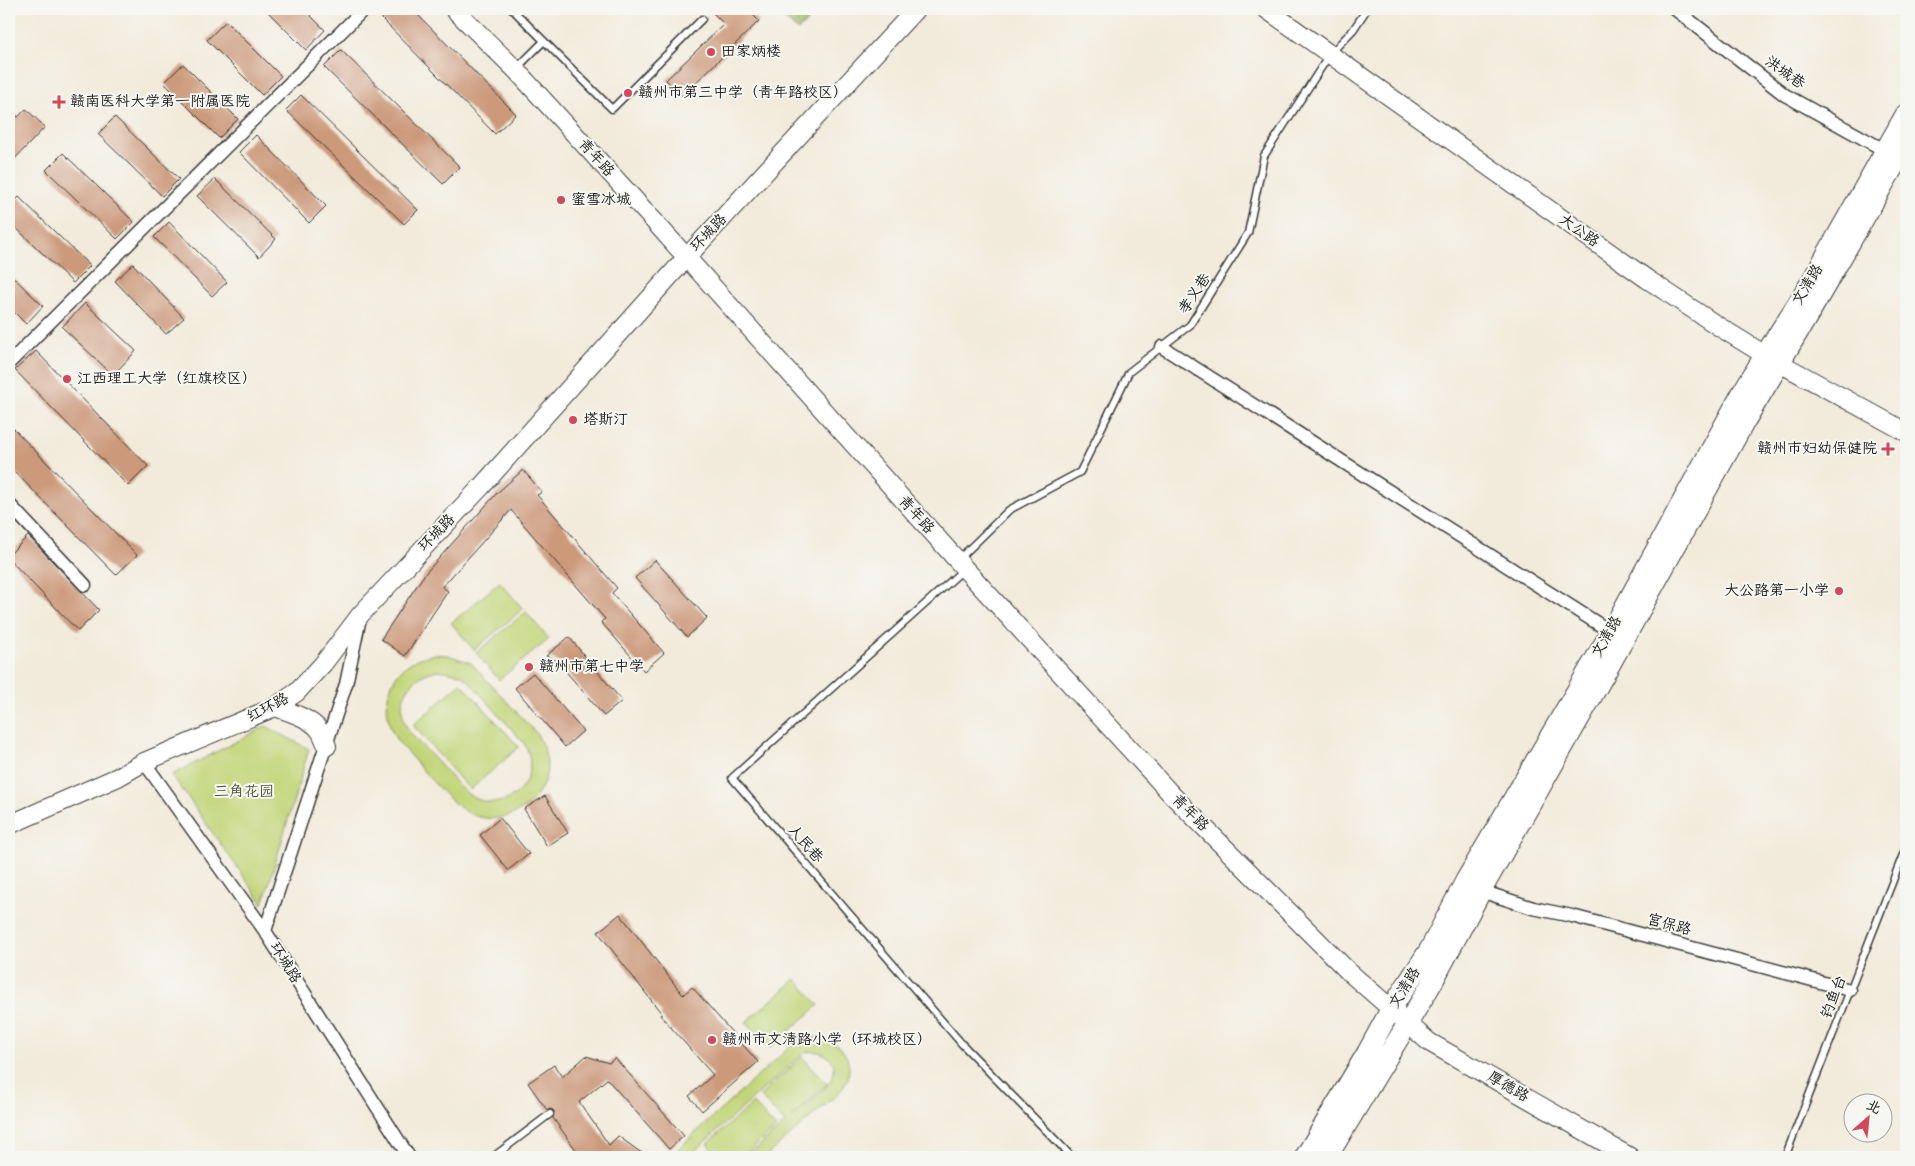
<svg xmlns="http://www.w3.org/2000/svg" width="1915" height="1166" font-family="Kalam,'LXGW WenKai TC',sans-serif">
  <rect width="100%" height="100%" fill="#f6f6f2"/>
  <filter id="ink" filterUnits="userSpaceOnUse"><feTurbulence type="fractalNoise" baseFrequency=".02" numOctaves="2"/><feDisplacementMap in="SourceGraphic" scale="10" xChannelSelector="R" yChannelSelector="G"/><feConvolveMatrix kernelMatrix="1 2 1 2 8 2 1 2 1" color-interpolation-filters="sRGB"/></filter>
  <filter id="wash" filterUnits="userSpaceOnUse"><feTurbulence type="fractalNoise" baseFrequency=".0096" numOctaves="4" result="noise"/><feDisplacementMap in="SourceGraphic" scale="20" xChannelSelector="R" yChannelSelector="G"/><feGaussianBlur stdDeviation="1.12" result="paint"/><feColorMatrix in="noise" values="0 0 0 0 0 0 0 0 0 0 0 0 0 0 0 0 0 1.4 0 .05"/><feComposite in="paint" operator="in"/></filter>
  <g filter="url(#wash)">
    <rect width="100%" height="100%" fill="#f2ebdb"/>
    <path fill="#c2d578" stroke="#6f784a" fill-rule="evenodd" d="M500 582 523 609 474 650 451 623Z
      M526 612 549 639 499 680 476 653Z
      M434 654 448 655 471 663 537 734C544 747 549 760 546 775 539 808 502 828 471 814 448 804 416 761 398 742 381 717 383 678 412 662 419 658 427 656 434 654ZM438 670 460 674 468 680 524 743C532 757 532 771 523 786 509 807 482 807 463 790 454 782 446 771 438 762 429 752 410 736 405 724 395 697 412 675 438 670Z
      M461 683 519 747 470 790 413 725Z
      M266 726 309 749 263 904 172 775Z
      M796 979 819 1005 770 1048 746 1022Z
      M808 1038C821 1037 834 1040 843 1051 850 1060 851 1073 845 1084 839 1095 827 1103 818 1111 800 1126 783 1142 765 1157H747L785 1123 760 1096 802 1057 827 1084 791 1118C804 1106 852 1075 827 1056 820 1051 812 1050 804 1053L688 1157H669L792 1045Z
      M753 1103 776 1128 743 1157H719L707 1144Z"/>
    <path fill="#99b668" stroke="#5a6942" d="M773 9H819L798 31Z"/>
    <g id="blocks">
      <path fill="#cc997a" d="M265 9H304L325 30 306 50Z
        M389 9H412L516 114 495 134 380 17Z
        M709 9H747L759 21 682 96 666 80 724 24Z
        M226 21 281 76 262 95 207 40Z
        M341 50 460 167 443 184 324 67Z
        M183 64 238 119 219 138 164 83Z
        M301 95 418 210 404 224 286 110Z
        M9 109 18 117 26 109 45 127 9 165Z
        M115 117 179 179 162 196 98 134Z
        M256 135 326 206 309 223 239 152Z
        M63 153 134 222 117 239 46 170Z
        M215 179 276 239 259 257 197 196Z
        M19 197 90 266 73 283 9 221V207Z
        M169 222 227 282 212 296 154 237Z
        M133 264 184 318 166 334 115 281Z
        M9 273 43 306 26 324 9 307Z
        M85 303 136 351 113 375 62 327Z
        M36 351 148 466 128 486 15 370Z
        M9 424 137 555 116 575 9 466Z
        M523 470 542 492 537 495 617 588 612 593 664 653 644 671 601 622 605 619 511 510 442 587 448 591 405 656 381 639 424 575 497 493Z
        M28 536 99 610 78 631 9 559V555Z
        M655 560 707 618 687 637 635 578Z
        M569 637 622 701 604 716 557 661 546 656Z
        M533 673 583 731 565 747 515 688Z
        M545 796 568 833 547 846 524 809Z
        M500 818 529 854 508 870 480 835Z
        M620 914 683 995 692 987 758 1062 702 1111 689 1096 713 1075 660 1015 662 1014 598 932Z
        M586 1056 609 1063 615 1058 684 1136 669 1149 607 1079 579 1102 609 1145 618 1136 647 1157H581L553 1118 554 1111 551 1109 547 1110 528 1083 554 1065 562 1077Z"/>
    </g>
  </g>
  <g filter="url(#ink)">
    <use href="#blocks" fill-opacity="0" stroke="#3c3b39" stroke-width="1"/>
    <g fill="none" stroke-linecap="round" stroke-linejoin="round">
      <g stroke="#3c3b39" stroke-width="9">
        <path id="lane" d="M512 9 612 109 702 19
          M516 69 544 41
          M958 560 1009 510 1080 472 1129 372 1190 325 1248 233 1264 156 1330 54 1353 30 1367 9
          M963 570 732 778 962 1044 1072 1157
          M493 1157 550 1114
          M1785 1157 1906 847"/>
      </g>
      <g stroke="#3c3b39" stroke-width="15">
        <path id="street" d="M1675 9 1785 95 1886 151
          M1162 347 1611 632
          M9 363 364 9
          M9 504 85 585
          M144 762 265 931 409 1157
          M1481 891 1533 908 1572 916 1850 990
          M265 931 346 684 360 618"/>
      </g>
      <g stroke="#3c3b39" stroke-width="20">
        <path id="secondary" d="M454 9 515 69 654 221 965 569 1172 795 1349 972 1429 1042 1630 1157
          M1266 9 1647 279 1718 326 1765 355 1906 432
          M275 707C289 712 311 718 320 731 323 735 325 742 327 746
          M9 825 118 777 144 762 275 707 297 692 323 664 361 614 481 487 686 258 916 9"/>
      </g>
      <g stroke="#3c3b39" stroke-width="22">
        <path id="primary" d="M1305 1157 1367 1053 1391 1009 1430 949 1466 880 1611 632 1742 393 1765 355 1810 284 1906 114
          M1327 1157 1432 983 1481 891 1608 668 1745 421 1813 307 1906 145"/>
      </g>
      <use href="#lane" stroke="#fff" stroke-width="6"/>
      <use href="#street" stroke="#fff" stroke-width="12"/>
      <use href="#secondary" stroke="#fff" stroke-width="18"/>
      <use href="#primary" stroke="#fff" stroke-width="20"/>
    </g>
  </g>
  <g fill="#d1495b" stroke="#f6f6f2" stroke-width="2">
    <circle cx="711" cy="52" r="5"/>
    <circle cx="628" cy="93" r="5"/>
    <path d="M56.5 94.5h5v5h5v5h-5v5h-5v-5h-5v-5h5z"/>
    <circle cx="561" cy="200" r="5"/>
    <circle cx="67" cy="379" r="5"/>
    <circle cx="573" cy="420" r="5"/>
    <path d="M1885.5 441.5h5v5h5v5h-5v5h-5v-5h-5v-5h5z"/>
    <circle cx="1839" cy="591" r="5"/>
    <circle cx="529" cy="667" r="5"/>
    <circle cx="712" cy="1040" r="5"/>
  </g>
  <g text-anchor="middle" dominant-baseline="central" stroke-width="4" stroke-linejoin="round" paint-order="stroke">
    <g font-size="15" fill="#1c1c1c" stroke="#f6f6f2" text-anchor="start">
      <text x="721" y="52">田家炳楼</text>
      <text x="638" y="93">赣州市第三中学（青年路校区）</text>
      <text x="70" y="102">赣南医科大学第一附属医院</text>
      <text x="571" y="200">蜜雪冰城</text>
      <text x="77" y="379">江西理工大学（红旗校区）</text>
      <text x="583" y="420">塔斯汀</text>
      <text x="1877" y="449" text-anchor="end">赣州市妇幼保健院</text>
      <text x="1829" y="591" text-anchor="end">大公路第一小学</text>
      <text x="539" y="667">赣州市第七中学</text>
      <text x="722" y="1040">赣州市文清路小学（环城校区）</text>
    </g>
    <g font-size="15" fill="#1c1c1c" stroke="#f6f6f2">
      <text transform="translate(1785 73) rotate(35)">洪城巷</text>
      <text transform="translate(596 158) rotate(48)">青年路</text>
      <text transform="translate(1579 231) rotate(35)">大公路</text>
      <text transform="translate(709 233) rotate(-47)">环城路</text>
      <text transform="translate(1808 285) rotate(-59)">文清路</text>
      <text transform="translate(1195 294) rotate(-57)">孝义巷</text>
      <text transform="translate(916 515) rotate(48)">青年路</text>
      <text transform="translate(437 533) rotate(-46)">环城路</text>
      <text transform="translate(1607 637) rotate(-61)">文清路</text>
      <text transform="translate(268 708) rotate(-28)">红环路</text>
      <text transform="translate(1190 813) rotate(45)">青年路</text>
      <text transform="translate(805 844) rotate(49)">人民巷</text>
      <text transform="translate(1669 925) rotate(15)">宫保路</text>
      <text transform="translate(285 963) rotate(58)">环城路</text>
      <text transform="translate(1405 988) rotate(-58)">文清路</text>
      <text transform="translate(1834 997) rotate(-69)">钓鱼台</text>
      <text transform="translate(1508 1087) rotate(30)">厚德路</text>
    </g>
    <g font-size="15" fill="#4e5438" stroke="#f6f6f2">
      <text x="244" y="792">三角花园</text>
    </g>
  </g>
  <rect width="1915" height="1166" fill="none" stroke="#f6f6f2" stroke-width="30"/>
  <g transform="translate(1868 1118) rotate(27)"><circle r="24" fill="#f6f6f2" stroke="#9f9f9c"/>
  <path d="M0-4L9 19L0 12L-9 19Z" fill="#d1495b"/>
  <text y="-8" font-size="14" font-weight="bold" text-anchor="middle" fill="#1c1c1c">北</text>
  </g>
</svg>
